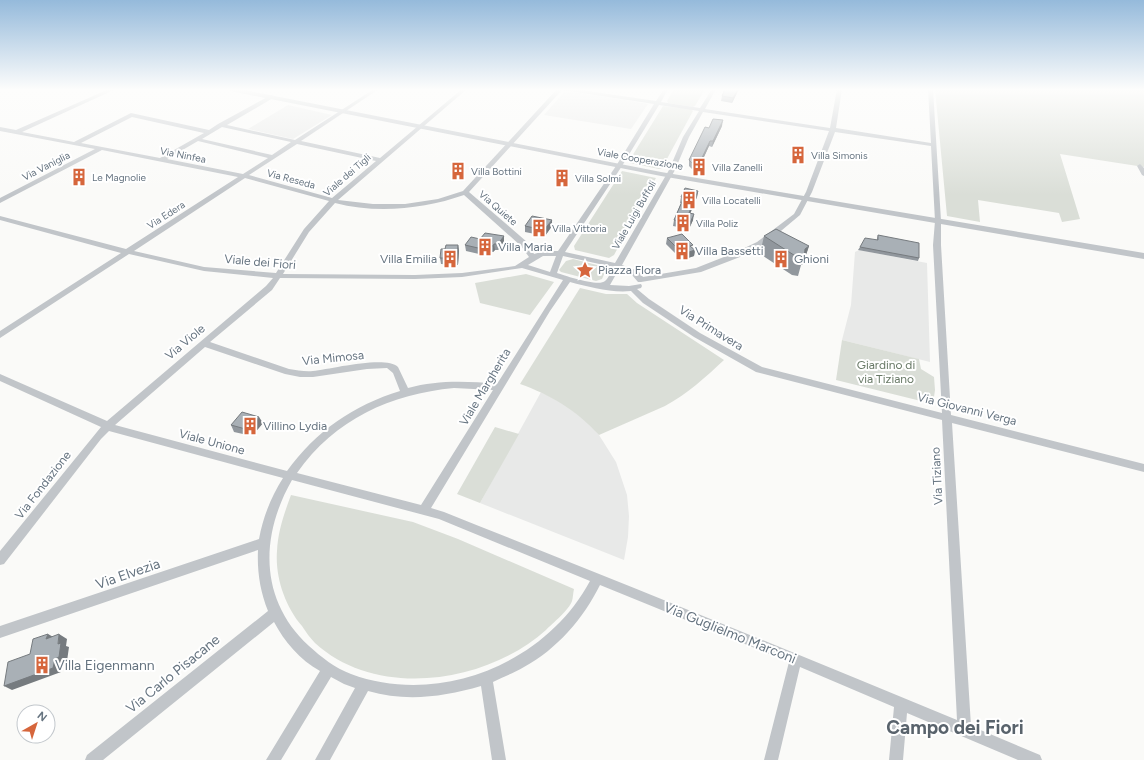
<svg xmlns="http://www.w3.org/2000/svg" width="1144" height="760" font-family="Figtree,sans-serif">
  <rect width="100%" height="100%" fill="#fafaf8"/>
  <path fill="#e8e9e8" d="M565 91 626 100 648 104 631 129 544 115Z
    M288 105 332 115 293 139 248 129Z
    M859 250 927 263 930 362 842 340 851 305 855 252Z
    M541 392 566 405 589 423 599 435 616 462 627 495 629 516 628 537 624 560 480 503Z"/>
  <path fill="#daded7" d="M674 89H705L695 106 693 107 668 103 667 101Z
    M935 89H1144V167L1060 154 1080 219 1062 222 1059 213 978 200 980 222 947 216Z
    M663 106 691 109 693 111 662 168 659 169 630 163 629 161Z
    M622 171 656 178 614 255 609 258 575 250 574 246Z
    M573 259 605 267 606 270 602 279 596 281 561 272 559 270 566 261Z
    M526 274 554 282 530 315 480 303 475 283Z
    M580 288 606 294H627L637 303 724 360C706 377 687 394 665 406 643 416 621 425 599 435 576 410 551 395 520 384Z
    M842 340 919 359 921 369 934 377 935 390 933 404 836 380Z
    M495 427 519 434 480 503 457 494Z
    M291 495 413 522 458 539 574 589C573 593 573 598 572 601 569 610 553 623 546 630 487 683 377 700 315 643 310 638 306 632 302 626 285 606 275 577 277 551 278 531 284 514 291 495Z"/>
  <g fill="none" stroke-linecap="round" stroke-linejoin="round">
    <path fill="#c1c5c9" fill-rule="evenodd" d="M109 89H116L22 132 74 142 131 113 209 130 218 124 271 95 273 96V98L227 125 295 140 374 89H379L301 141 380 158 462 89H467L338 200 373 204H405L438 199 463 191 557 89H574L656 101 664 89H668L661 102 700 108 712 89H716L705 109 830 128 837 89H842L836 128 931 143 928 89H933L941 221V245L951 415 1144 464V472L952 423 971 726 1040 755 1042 760H1018L907 713 903 760H889L894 707 800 667 778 760H764L789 662 600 585C583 619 557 649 524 667 514 673 503 677 493 682L506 760H492L481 686C443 697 406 702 368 691L330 760H315L355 688 344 684 331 677 281 760H266L320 671C300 660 284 641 274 622L103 760H85L87 755 268 611C260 591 257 571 258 550L0 638V626L259 539C263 517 271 497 283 478L109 431 101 439 4 564 0 565V551L101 427 0 381V374L107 421 266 286 273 278 204 271 129 254 0 338V331L121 253 0 220V216L126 249 238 177 102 150 0 203V198L95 149 0 131V127L16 130ZM562 90 654 104 616 166 558 251H545L534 254 527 242 469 192ZM659 105 699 111 683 137 669 170 615 263 565 252 622 166ZM703 112 829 131 806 192 794 214 757 242 734 253 696 268 643 277 638 271 622 265 675 170 689 137ZM132 117 204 133 160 158 81 143ZM222 127 291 142 272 155 202 139ZM835 132 931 146 935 221 933 245 942 413 762 367 700 333 649 299 637 289 641 288 642 286 641 284 629 286 610 285 619 269 632 275 638 282H641L701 272 740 257 763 246 800 215 812 192ZM198 141 268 158 243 174 167 159ZM297 144 376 161 332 198 249 175ZM245 178 329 201 304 229 276 273 204 267 134 251ZM464 195 521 246 529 257 515 266 462 273 415 275 283 274 309 232 335 203C377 214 424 209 464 195ZM543 256H556L550 272 528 265ZM563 256 613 267C611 271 609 278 605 281 599 287 566 276 557 273ZM522 268 563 280 497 384C467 381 437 380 408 388L398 367C386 355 331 369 313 371 305 372 297 370 289 369L210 342 272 290 280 278 415 279 462 277ZM570 282C589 287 611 293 631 291L643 303 694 337 756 372 942 420 957 720C786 649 615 580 444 512L431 508 550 311ZM205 347 285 374 300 377H313L367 369 387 368 393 373 400 391C354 405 316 431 287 471L115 425ZM454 388 493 390 421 505 297 473C335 419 391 394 454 388ZM292 480 439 519 590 581C546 663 440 707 351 674 335 668 321 657 309 646 259 600 260 536 292 480Z
      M1140 164 1144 168V176L1142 175 1137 166Z"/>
    <path fill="#c1c5c9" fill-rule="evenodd" d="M227 89H239L661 172 1144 253V259L661 176 230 91Z"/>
  </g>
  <path fill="#91979d" d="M725 89H739L732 103 721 101 722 96Z
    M722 126 712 147 709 146 698 170 692 169 689 166V160L709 128Z
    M698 191 697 197 690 213 693 220 689 229 673 226 674 220 681 203H680L681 197Z
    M525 226H552L545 236 525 232Z
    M878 235 919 258 918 261 858 250 860 247 877 240V238Z
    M504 236V242L498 250H495L493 252 482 250 479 254 466 251 465 245 480 239Z
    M764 236 809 246 803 264 801 265 798 276 792 275 760 254Z
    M667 238 692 248 695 250 694 256 682 260 666 244Z
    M458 245 459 251 458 265 441 264 440 258 445 249Z
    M263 423 252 436 234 432 231 425Z"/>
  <path fill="#767b7f" d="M738 89H739L732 103 733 98Z
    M723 120 722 126 712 147 713 141Z
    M710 141 709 146 698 170 699 164Z
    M698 191 697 197 688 219 689 213Z
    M694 214 693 220 689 229 690 223Z
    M552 220V226L545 236 544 230Z
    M504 236V242L498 250V244Z
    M481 244 482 250 479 254 478 248Z
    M494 244 495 250 493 252V246Z
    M458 245 459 251 458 265 457 258Z
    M809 246 803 264 801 265 804 258 805 249Z
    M695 250 694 256 682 260 683 254Z
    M259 417 263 423 252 436 249 430Z
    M48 634 55 638 46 639Z
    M59 634 67 639 66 646 69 647 67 661 62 663 61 672 12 690 4 686 55 659 58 644Z"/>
  <path fill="#a9b0b6" stroke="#767b7f" d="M725 89H738L733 98 722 96Z
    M713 119 723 120 713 141H710L699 164H693L689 160 705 127 709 128Z
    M685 188 698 191 689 213 694 214 690 223 674 220 684 197H681Z
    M532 216 552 220 544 230 525 226Z
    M776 229 809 246 805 249 804 258 797 257 764 236Z
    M485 233 504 236 498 244H494L493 246 481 244 478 248 465 245 471 237 480 239Z
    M682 234 693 245 690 246 695 250 683 254 667 238Z
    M878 235 919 243V258L860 247 865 238 878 240Z
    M446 245H458L457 258H440L441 249H445Z
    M242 412 259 417 249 430 231 425Z
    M48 634 46 639 59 634 58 644 61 643 59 657 55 659 53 668 4 686 8 662 30 654 33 639Z"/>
  <linearGradient id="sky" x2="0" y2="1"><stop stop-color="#95badb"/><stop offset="0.46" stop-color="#fdfdfc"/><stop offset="1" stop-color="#fdfdfc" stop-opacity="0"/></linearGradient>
  <rect width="1144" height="195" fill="url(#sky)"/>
  <defs>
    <g id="building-bare" transform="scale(1.38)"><path d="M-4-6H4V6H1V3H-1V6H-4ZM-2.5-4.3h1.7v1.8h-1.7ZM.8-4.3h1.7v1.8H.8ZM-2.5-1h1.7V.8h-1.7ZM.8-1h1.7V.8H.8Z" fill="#d6663c" stroke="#fff" stroke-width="2.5" paint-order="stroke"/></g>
    <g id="sight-bare" transform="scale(1.38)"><path d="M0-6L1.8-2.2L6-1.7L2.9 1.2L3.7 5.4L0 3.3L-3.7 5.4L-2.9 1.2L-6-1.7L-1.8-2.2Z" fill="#d6663c" stroke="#fff" stroke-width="2.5" paint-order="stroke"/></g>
  </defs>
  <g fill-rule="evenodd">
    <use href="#building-bare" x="798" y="155"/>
    <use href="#building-bare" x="699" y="167"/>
    <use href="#building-bare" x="458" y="171"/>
    <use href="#building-bare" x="79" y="177"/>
    <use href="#building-bare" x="562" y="178"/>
    <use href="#building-bare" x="689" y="200"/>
    <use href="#building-bare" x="683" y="223"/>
    <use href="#building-bare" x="539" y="228"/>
    <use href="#building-bare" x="485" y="247"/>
    <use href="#building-bare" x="682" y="251"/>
    <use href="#building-bare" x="450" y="259"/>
    <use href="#building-bare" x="781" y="259"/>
    <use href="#sight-bare" x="585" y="270"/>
    <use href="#building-bare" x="250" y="426"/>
    <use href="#building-bare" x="42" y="665"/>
  </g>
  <g text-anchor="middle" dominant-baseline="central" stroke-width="4" stroke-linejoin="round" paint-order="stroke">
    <g font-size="10" fill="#667480" stroke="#fff">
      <text transform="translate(183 155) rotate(11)">Via Ninfea</text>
      <text transform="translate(640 159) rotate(10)">Viale Cooperazione</text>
      <text transform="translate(46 166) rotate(-27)">Via Vaniglia</text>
      <text transform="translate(347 175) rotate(-41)">Viale dei Tigli</text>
      <text transform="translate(291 179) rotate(15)">Via Reseda</text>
      <text transform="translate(498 208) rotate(41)">Via Quiete</text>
      <text transform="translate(166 215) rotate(-33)">Via Edera</text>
      <text transform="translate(634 215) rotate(-60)">Viale Luigi Buffoli</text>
    </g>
    <g font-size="10" fill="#667480" stroke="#fff" text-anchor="start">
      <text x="811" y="155">Villa Simonis</text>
      <text x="712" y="167">Villa Zanelli</text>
      <text x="471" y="171">Villa Bottini</text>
      <text x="92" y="177">Le Magnolie</text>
      <text x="575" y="178">Villa Solmi</text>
      <text x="702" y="200">Villa Locatelli</text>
      <text x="696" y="223">Villa Poliz</text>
      <text x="552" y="228">Villa Vittoria</text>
    </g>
    <g font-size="12" fill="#667480" stroke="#fff" text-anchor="start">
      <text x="498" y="247">Villa Maria</text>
      <text x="695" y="251">Villa Bassetti</text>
      <text x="437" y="259" text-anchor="end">Villa Emilia</text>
      <text x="794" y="259">Ghioni</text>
      <text x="598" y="270">Piazza Flora</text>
      <text x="263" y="426">Villino Lydia</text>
    </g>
    <g font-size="12" fill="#667480" stroke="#fff">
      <text transform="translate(260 262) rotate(5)">Viale dei Fiori</text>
      <text transform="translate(711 328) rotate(32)">Via Primavera</text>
      <text transform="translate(185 342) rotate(-40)">Via Viole</text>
      <text transform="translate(333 358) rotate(-6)">Via Mimosa</text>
      <text transform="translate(485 387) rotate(-59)">Viale Margherita</text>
      <text transform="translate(967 409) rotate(14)">Via Giovanni Verga</text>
      <text transform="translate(212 442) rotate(15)">Viale Unione</text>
      <text transform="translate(937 476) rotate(-93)">Via Tiziano</text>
      <text transform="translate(43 485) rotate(-52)">Via Fondazione</text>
    </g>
    <g font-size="12" fill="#687966" stroke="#fff">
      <text x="886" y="365">Giardino di<tspan x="886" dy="14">via Tiziano</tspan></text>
    </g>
    <g font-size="14" fill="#667480" stroke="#fff">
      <text transform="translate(128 574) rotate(-19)">Via Elvezia</text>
      <text transform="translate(730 633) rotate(22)">Via Guglielmo Marconi</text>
      <text transform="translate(173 674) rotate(-39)">Via Carlo Pisacane</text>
    </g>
    <g font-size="14" fill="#667480" stroke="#fff" text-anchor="start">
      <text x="55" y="665">Villa Eigenmann</text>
    </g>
    <g font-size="19" font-weight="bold" fill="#59636c" stroke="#fff">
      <text x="955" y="727">Campo dei Fiori</text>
    </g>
  </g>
  <g transform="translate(36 724) rotate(39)"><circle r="19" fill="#ffffff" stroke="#c2c7cc"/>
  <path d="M0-3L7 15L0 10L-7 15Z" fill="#d6663c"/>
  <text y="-6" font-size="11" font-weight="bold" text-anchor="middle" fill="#667480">N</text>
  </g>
</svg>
